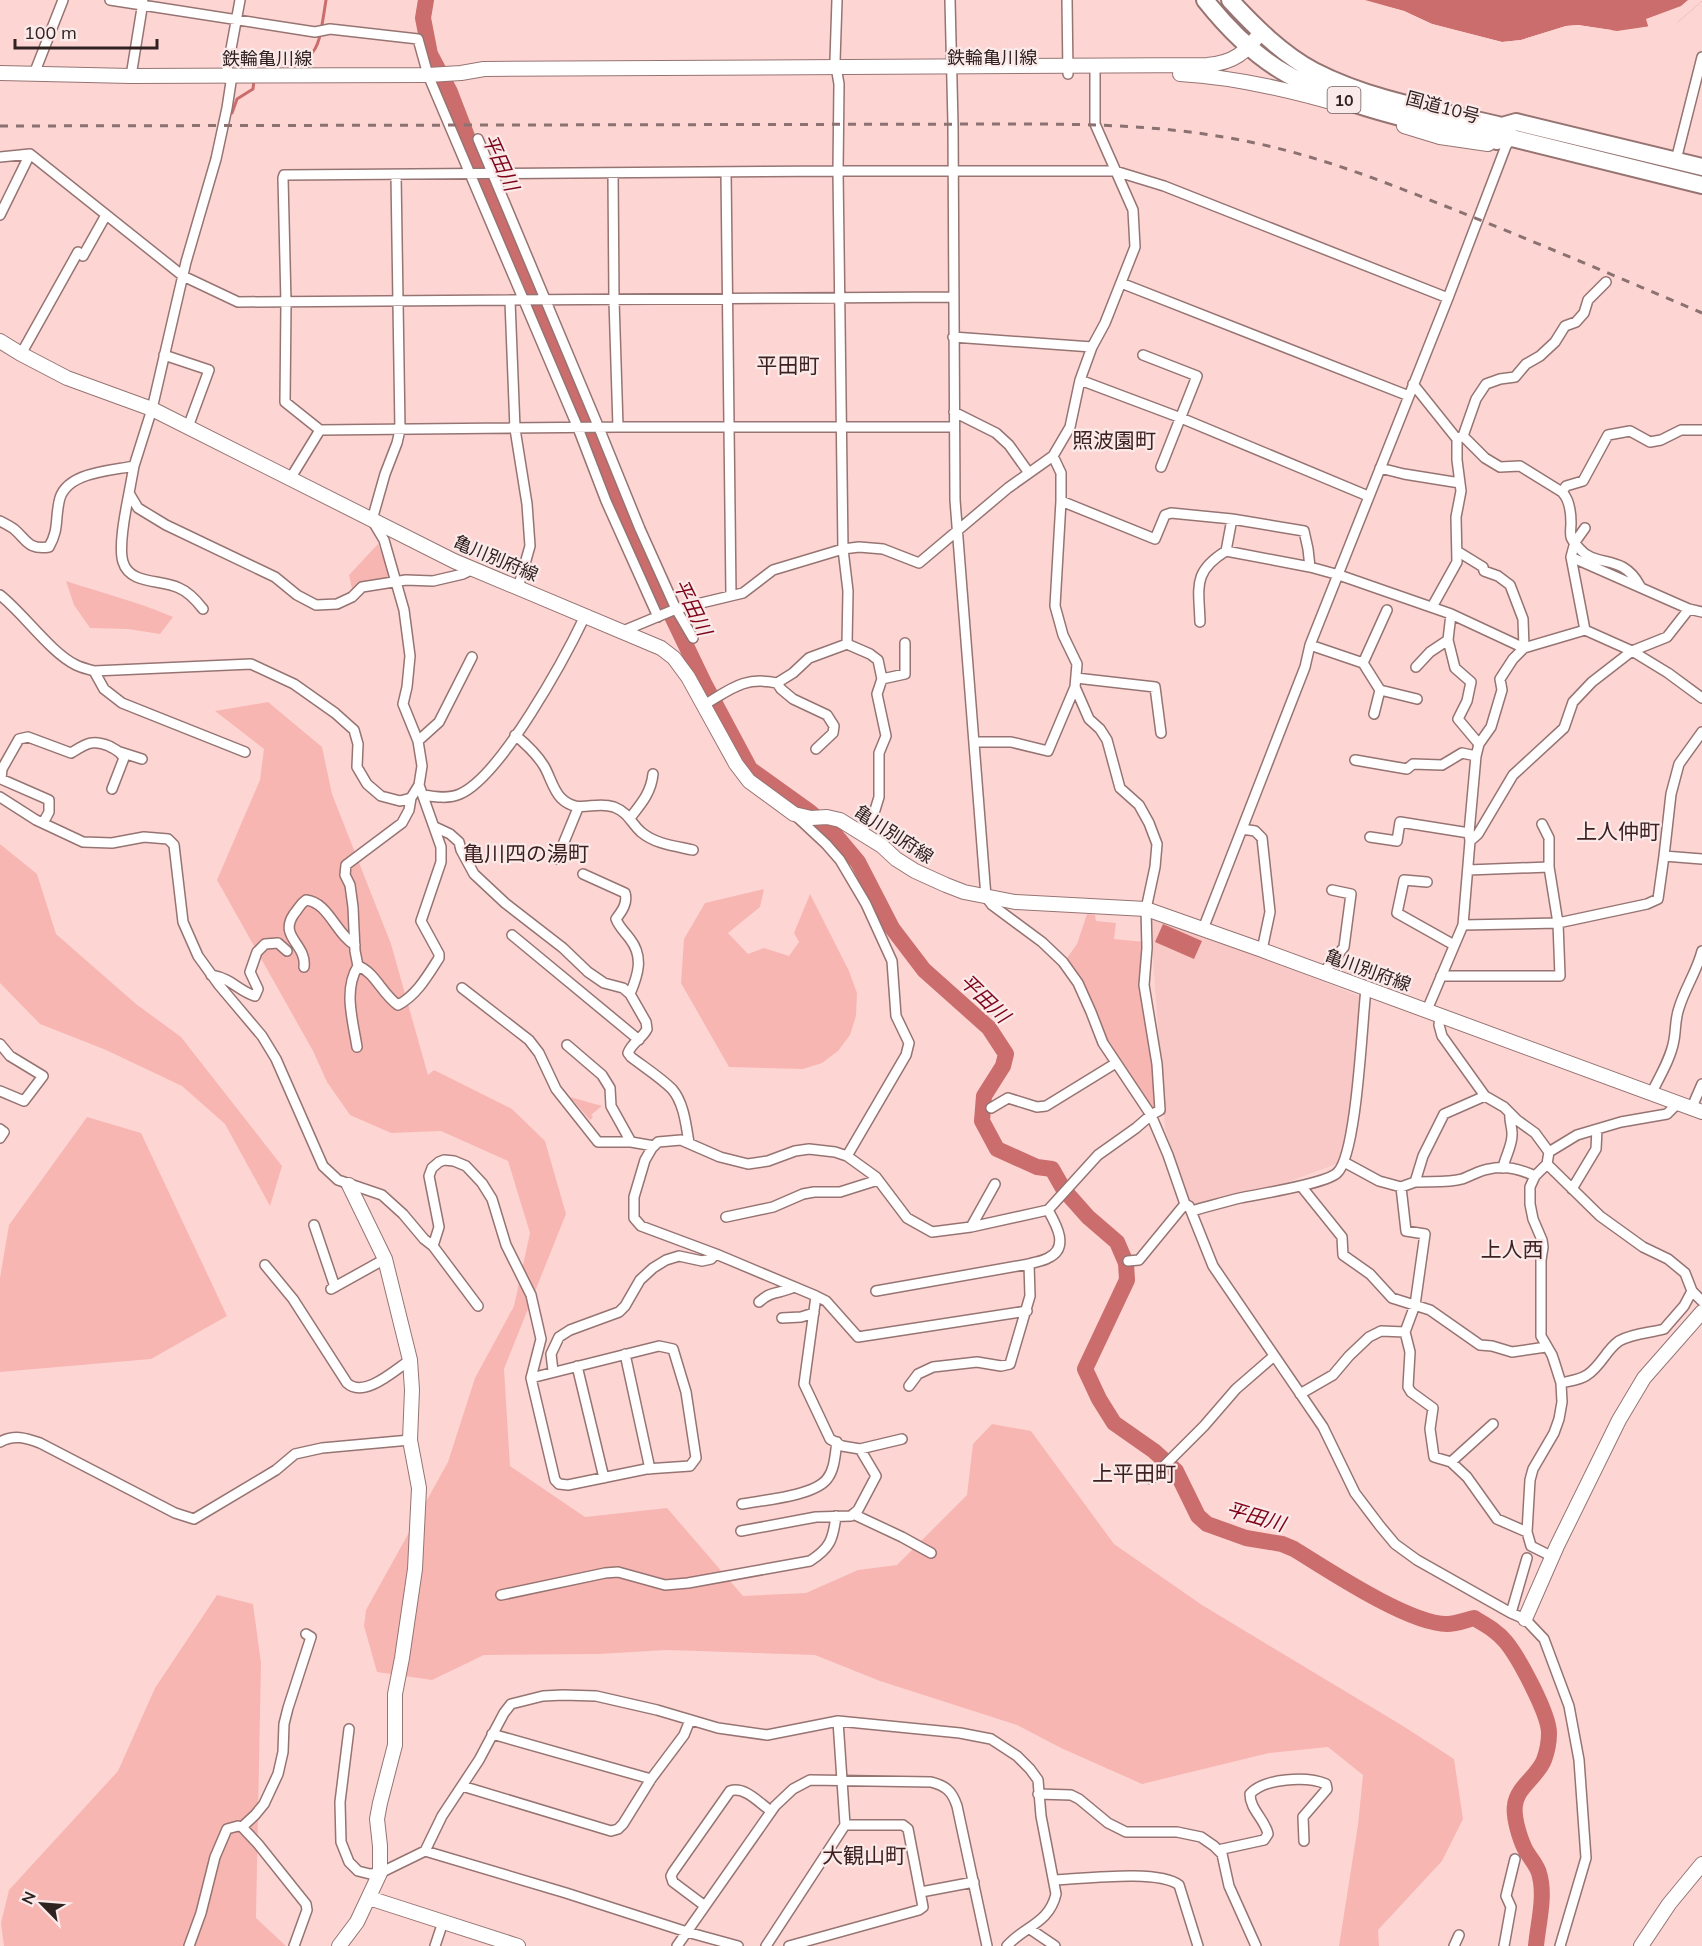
<svg xmlns="http://www.w3.org/2000/svg" width="1702" height="1946" font-family="Mulish,'Noto Sans JP',sans-serif">
  <rect width="100%" height="100%" fill="#fdd6d4"/>
  <path fill="#f8c9c6" d="M1150 914 1362 997 1355 1080 1339 1163 1272 1188 1189 1206 1165 1129Z"/>
  <path fill="#f8b6b3" d="M378 544 391 577 361 582 352 589 349 575Z
    M66 581C102 593 139 602 173 617L160 634 128 629 90 628 74 605Z
    M268 702 322 747 332 794 391 944 428 1075 434 1070 512 1109 545 1141 566 1214 504 1369 510 1466 585 1517 667 1508 743 1596 806 1593 858 1570 897 1565 967 1495 973 1444 992 1424 1031 1431 1114 1544 1202 1605 1403 1726 1454 1759 1463 1819 1442 1861 1378 1930 1379 1946H1339L1358 1825 1363 1775 1328 1747 1269 1753 1142 1784 1061 1748 1017 1725 880 1681 815 1655 667 1650 598 1654 484 1655 432 1680 377 1672 364 1626 366 1610 448 1462 475 1378 514 1306 530 1233 508 1161 441 1131 391 1133 350 1115 327 1082 313 1051 217 880 260 780 264 749 215 711Z
    M0 844 37 874 56 934 136 1004 181 1037 282 1166 270 1206 225 1124 182 1086 106 1050 40 1024 0 983Z
    M764 889 760 907 728 933 748 954 764 948 789 956 799 942 794 933 810 894 849 971 857 993 856 1016 850 1035 838 1051 822 1063 803 1069 729 1067 681 983 684 939 705 903Z
    M1087 914 1095 915 1096 921 1116 923 1114 939 1145 942 1146 1015 1157 1108 1152 1110 1105 1041 1090 1000 1067 958 1077 944Z
    M570 1097 602 1106 591 1115 593 1117 590 1120Z
    M87 1117 141 1133 227 1316 151 1359 0 1372V1278L9 1225Z
    M217 1595 253 1604 261 1663 256 1918 286 1946H4L1 1923 9 1890 118 1771 155 1688Z"/>
  <path fill="#cb6d6c" d="M1365 0H1702V1L1678 22 1617 31 1578 25 1566 26 1521 40 1502 42 1432 24 1404 11Z
    M1163 924 1202 941 1194 959 1155 942Z"/>
  <path fill="#fdd6d4" d="M1362 0 1404 11 1432 24 1502 42 1521 40 1566 26 1578 25 1612 30V33L1577 28 1566 29 1521 43 1502 45 1431 26 1403 14 1364 3Z
    M1688 0H1702V1L1678 22 1665 27 1649 29 1646 19 1681 6Z"/>
  <g fill="none" stroke-linecap="round" stroke-linejoin="round">
    <path stroke="#cb6d6c" stroke-width="3" d="M256 70 258 59C320 66 317 56 326 0
      M232 113 237 99 253 89 254 80"/>
    <path stroke="#cb6d6c" stroke-width="16" d="M426 0 423 18 430 54 450 92 475 157 530 280 578 405 631 531 704 683 750 769 810 812 832 831 858 862 892 928 924 970 989 1028 1006 1054 1003 1066 984 1096 982 1121 997 1149 1037 1167 1052 1169 1064 1190 1088 1217 1117 1242 1126 1263 1127 1280 1085 1369 1099 1399 1114 1423 1154 1451 1176 1471 1198 1516 1207 1524 1246 1538 1282 1544 1294 1549C1328 1570 1409 1624 1447 1624 1456 1624 1466 1620 1474 1618 1486 1625 1497 1631 1506 1642 1519 1658 1549 1714 1549 1733 1549 1741 1547 1752 1544 1760 1538 1776 1517 1787 1515 1805 1513 1817 1520 1839 1525 1849 1529 1857 1537 1865 1539 1873 1546 1896 1538 1923 1536 1946"/>
    <g stroke="#967472" stroke-width="12">
      <path id="street" d="M110 0 315 32 330 29 418 39 428 75 578 428 606 501 658 617
        M240 0 226 76 231 82 227 108 216 159 186 262 152 409 134 466 129 493 138 508 166 525 275 577 297 595 316 605 337 604 352 597 362 587 406 580 433 581 463 574 473 569
        M950 0 953 124 955 500 986 897 992 905 1042 942 1063 962 1078 983 1091 1012 1103 1043 1151 1115 1168 1155 1185 1204 1189 1206 1213 1266 1323 1427 1355 1493 1380 1526 1395 1544 1417 1560 1511 1613 1525 1619 1544 1639 1569 1706 1579 1760 1586 1858 1560 1946
        M1067 0 1068 74
        M34 74 63 0
        M131 76 143 2
        M478 139 599 428 640 529 676 609 693 638
        M0 157 30 154 183 276 238 302 953 297
        M1676 160 1702 57
        M726 172 731 595
        M613 173 614 300 618 427
        M0 215 30 154
        M1121 283 1409 396
        M510 301 515 429 527 504 530 546 518 588
        M953 337 1092 347
        M21 354 78 252 83 256 106 215
        M164 355 209 370 188 427
        M1143 355 1197 376 1161 467
        M1080 380 1181 418 1368 496
        M1413 384 1457 439 1463 436 1485 458 1500 467 1520 466 1562 492C1569 499 1571 513 1571 523 1571 527 1570 532 1571 537 1572 540 1576 545 1579 548 1596 569 1622 552 1640 586
        M954 412 996 433 1009 445 1029 473
        M954 427H618L320 430 285 402 286 303 283 178 284 175 838 171H1115L1164 186 1448 298
        M1463 436 1476 399 1486 384 1500 379 1515 377 1526 364 1540 356 1555 342 1565 326 1576 322 1584 313 1588 300 1606 282
        M1380 468 1404 474 1460 483
        M290 479 320 430
        M1562 492 1566 486 1583 481 1608 435 1630 431 1650 442 1661 440 1681 430H1702
        M129 493C126 509 118 546 123 562 130 585 161 579 179 588 189 592 196 600 203 609
        M1061 501 1155 539 1165 515 1171 513 1232 519 1304 531 1308 549 1310 567
        M0 521C4 523 10 526 14 529 27 540 28 550 49 547 59 529 55 521 59 502 64 472 110 471 134 466
        M1226 551 1232 519
        M1457 551 1483 567 1484 571 1498 576 1510 585 1523 619 1524 648 1513 659 1500 679 1502 690 1491 727 1479 744 1476 756 1469 833 1470 841
        M1571 557 1689 609 1702 612
        M0 595C24 614 51 653 76 665 82 668 88 669 94 671L251 664 294 684 335 713 354 730 358 744 357 767 367 784 381 796 400 801 411 798 419 785 422 766 418 741 403 704 407 687 410 656 404 610 384 540 372 520 385 474 397 443 400 430 396 175
        M1432 607 1457 562 1456 517 1461 491 1457 460V439
        M1451 614 1448 640 1455 668 1471 682 1467 701 1458 719 1479 744
        M1200 622C1199 587 1192 572 1226 551L1310 567 1339 575 1451 614 1524 648 1585 630 1632 651 1668 673 1702 698
        M1585 630 1571 557 1575 542 1585 528
        M623 631 676 609 743 593 773 570 843 549 859 547 883 549 919 563 1008 488 1053 456 1070 427 1080 380 1092 347 1105 323 1135 247 1133 210 1095 124V66
        M847 644 870 654 878 660 882 679 877 694 886 736 879 753V797L875 810 860 832
        M1310 645 1363 663 1380 690 1417 699
        M1363 663 1387 610
        M1416 667 1430 652 1448 640
        M94 671 104 689 122 703 245 752
        M1076 678 1155 687 1161 733
        M882 679 905 674V643
        M777 683 781 689 793 699 827 715 834 726 833 733 816 749
        M704 705C731 689 744 676 777 683L793 673 809 658 847 644 848 591 843 549 838 171 839 84 835 61 837 0
        M1374 714 1380 690
        M1702 732 1679 764 1671 794 1664 856 1702 859
        M515 735C526 744 536 753 544 766 550 776 553 790 561 798 578 815 594 800 614 807 629 813 630 822 641 832 655 844 675 846 693 850
        M418 741 439 722 472 657
        M974 742H1011L1048 751 1075 687 1077 664 1063 635 1055 606 1061 501V473L1053 456
        M120 752 142 759
        M1355 760 1407 769 1413 764 1442 765 1462 753 1476 756
        M423 795C435 797 449 799 460 794 501 776 565 658 585 616
        M0 797 36 820 83 842 112 843 144 837 168 839 174 845 183 922 198 956 219 985 262 1036 276 1059 323 1166 338 1180 382 1195 403 1214 424 1239 433 1246 478 1306
        M796 816 826 844 840 860 866 904 892 961 896 1016 909 1043 906 1055 847 1156
        M630 818C641 804 651 793 653 774
        M43 823 49 812V800L1 779 2 769 19 739 28 737 71 753C86 744 92 739 109 746 116 750 120 751 124 758L112 789
        M1542 824 1549 838V867
        M435 827 450 834 459 842 461 850 474 874 505 903 563 948 588 972 604 983 623 988 630 994 646 1022 647 1029C642 1039 632 1042 628 1053L631 1057C644 1067 660 1077 672 1089 684 1103 686 1125 689 1143
        M1242 829 1255 831 1262 838 1270 912 1262 950
        M1370 837 1397 841 1400 822 1469 833
        M557 859 578 808
        M583 874 625 893C628 903 622 911 616 919 619 927 625 932 630 939 644 957 638 975 630 994
        M1427 882 1404 880 1397 913 1454 945
        M1463 925 1558 923 1647 904 1658 899 1664 856
        M1203 929 1305 667 1310 645 1448 298 1506 146 1511 139
        M512 935 639 1040
        M358 966 355 951 353 907 350 885 345 875 346 865 402 823 409 810 411 798
        M304 967C307 944 278 937 294 914 299 908 300 904 306 900 328 902 336 934 355 945
        M1323 973 1344 947 1351 894 1332 890
        M211 975C233 979 237 990 255 996L258 989 250 972 257 952 265 944 278 943 287 951
        M1441 976H1560L1558 923 1549 867 1468 870
        M462 988 529 1040 539 1053 556 1089 598 1142H631L654 1146
        M1427 1010 1463 925 1470 841 1478 834 1513 775 1564 728 1573 702 1592 682 1632 651 1667 637 1689 609
        M1440 1015 1439 1025 1442 1036 1485 1096 1504 1107 1517 1120 1535 1133 1549 1152 1547 1164 1600 1216 1643 1247 1668 1259 1685 1273 1692 1291 1702 1301
        M0 1044 10 1056 43 1076 24 1101 0 1091
        M567 1045 602 1075 610 1088 611 1106 631 1142
        M357 1047C353 1021 343 990 358 966 375 972 382 994 398 1005 417 995 428 975 439 958V954L421 921 441 862V847L419 785
        M1652 1092C1660 1076 1671 1058 1674 1040 1676 1029 1675 1019 1679 1008 1685 988 1697 971 1702 951
        M1692 1107 1702 1084
        M991 1108 1008 1098 1037 1107 1046 1106 1116 1063
        M0 1129 4 1132 0 1138
        M1549 1152 1577 1135 1621 1122 1667 1114 1679 1102
        M1344 1162 1379 1181 1401 1187 1406 1231 1425 1234 1415 1305 1405 1332 1410 1352 1408 1387 1411 1392 1433 1408 1430 1429 1434 1457 1451 1462 1467 1477 1497 1519 1527 1532
        M1547 1164 1535 1176 1530 1187V1204L1533 1219 1542 1240 1543 1247 1541 1260V1336L1552 1355 1555 1364 1561 1383 1562 1402 1559 1419 1554 1433 1533 1469 1530 1480 1527 1532 1531 1546 1553 1557
        M1503 1168C1505 1156 1513 1145 1512 1133 1512 1126 1509 1121 1510 1113
        M1415 1182C1430 1181 1448 1183 1462 1179 1471 1176 1480 1170 1489 1169 1505 1165 1520 1169 1535 1176
        M1301 1186 1342 1237 1343 1255 1370 1274 1392 1298 1430 1310 1480 1345 1492 1346 1512 1352 1546 1347
        M1401 1187 1415 1182 1423 1156 1444 1114 1485 1096
        M1572 1189 1596 1149 1597 1129
        M1191 1211C1207 1207 1223 1202 1240 1198 1259 1194 1325 1184 1337 1173 1357 1155 1362 1022 1366 989
        M726 1217 773 1207 803 1194 814 1192H840L878 1180
        M314 1225 335 1287
        M971 1227 995 1184
        M433 1246 439 1227 429 1176 432 1168 439 1162 444 1160 454 1161 466 1166 482 1183 492 1199 506 1245 531 1295 541 1339 531 1378 555 1480 559 1484 568 1485 646 1469 690 1466 696 1458 686 1392 673 1349 659 1346 531 1378
        M1128 1261 1139 1260 1185 1204
        M265 1265 293 1299 347 1383C364 1399 395 1370 410 1360
        M331 1289 385 1259
        M876 1291 1029 1264C1035 1262 1043 1261 1048 1258 1070 1248 1056 1224 1048 1210
        M816 1296 804 1384 830 1439 842 1446 860 1449 902 1439
        M759 1302C772 1290 780 1294 794 1287
        M1027 1311 858 1337 826 1301 816 1296 716 1254 641 1226 634 1218V1197L645 1160 652 1148 658 1142 681 1140 720 1157 748 1164 768 1161 795 1151 809 1149 835 1152 847 1156 876 1177 907 1218 932 1232 971 1227 1048 1210 1098 1155 1136 1128 1151 1115 1160 1110 1157 1064 1144 985 1147 948 1146 909 1155 867 1157 844 1149 823 1139 805 1120 788 1107 740 1100 729 1089 719 1075 687
        M782 1318 801 1317 814 1313
        M625 1354 650 1469
        M577 1366 604 1478
        M553 1371 551 1354 559 1337 570 1330 619 1312 625 1306 640 1280 653 1268 666 1260 679 1256 702 1261 711 1259 716 1254
        M1561 1383C1569 1381 1580 1380 1587 1375 1601 1366 1606 1350 1619 1341 1633 1333 1650 1333 1664 1329L1684 1306 1692 1291
        M909 1386 918 1374 933 1367 977 1362 1001 1366 1010 1364 1030 1296 1029 1264
        M1300 1394 1333 1375 1349 1356 1369 1337 1381 1331 1405 1332
        M0 1442C14 1434 26 1438 40 1443L175 1513 194 1519 276 1470 295 1454 322 1448 410 1440
        M1451 1462 1493 1424
        M1151 1479 1204 1426 1236 1389 1274 1356
        M742 1504C763 1500 814 1496 827 1479 835 1469 835 1454 837 1442
        M853 1514 902 1537 931 1553
        M741 1531 816 1517 851 1516 858 1510 876 1476 860 1449
        M501 1595 605 1573 618 1572 665 1585 688 1583 810 1561C830 1548 833 1540 836 1516
        M1511 1613 1527 1558
        M349 1729 340 1802 341 1842 349 1862 358 1871 370 1874 380 1873 425 1851 442 1816 479 1760 504 1713 511 1704 543 1696 563 1695 596 1696 657 1710 718 1728 767 1735 838 1721 960 1733 991 1739 1017 1756 1030 1769 1038 1780 1041 1816 1056 1894C1049 1924 1024 1926 1007 1946
        M492 1734 651 1779
        M462 1786 611 1831 618 1829 623 1824 651 1779 684 1735 690 1720
        M1038 1794 1071 1795 1079 1799 1108 1823 1126 1832H1177L1201 1837 1214 1846 1222 1854 1229 1886 1256 1946
        M242 1827 255 1815 264 1804 278 1774 283 1752 284 1724 288 1708 311 1637 306 1634
        M1218 1850 1264 1840 1268 1834C1265 1819 1250 1810 1250 1794 1264 1778 1307 1776 1326 1784L1327 1789 1303 1817 1304 1841
        M425 1851 566 1893 687 1932 738 1946
        M1055 1880C1083 1879 1158 1869 1179 1885L1198 1946
        M921 1892 974 1882
        M705 1906 673 1882 671 1876 673 1872 730 1791C745 1786 759 1803 771 1811
        M1030 1929 1055 1946
        M189 1946 201 1913 215 1857 227 1829 238 1826 242 1827 258 1844 306 1904 307 1910 294 1946
        M435 1946 443 1922
        M677 1946 775 1806 793 1789 810 1780 931 1782C946 1786 952 1791 957 1806L987 1946
        M766 1946 845 1825 838 1721
        M789 1946 919 1910 923 1907 908 1829 903 1825H845
        M1454 1946 1459 1935
        M1504 1946 1511 1907 1506 1896 1515 1859"/>
    </g>
    <g stroke="#967472" stroke-width="16">
      <path id="secondary" d="M0 73 131 76 428 75 461 73 484 69 1207 65C1234 63 1246 52 1261 32
        M1180 74C1234 77 1286 89 1338 104
        M1404 126 1440 137 1488 144
        M0 341 21 354 67 378 152 409 454 561 661 648 674 658 688 677 736 764 749 781 794 814 811 818 827 817 840 820 882 846 896 859 915 871 946 885 964 892 1015 902 1146 909 1262 950 1702 1112
        M1525 1619 1557 1546 1619 1420 1644 1378 1702 1312
        M369 1898 518 1946
        M339 1946 357 1922 380 1873V1846L377 1819 380 1803 395 1745V1694L402 1658 415 1569 419 1488 410 1440 412 1390 410 1360 385 1259 349 1185
        M1641 1946 1669 1904 1702 1864"/>
    </g>
    <g stroke="#967472" stroke-width="20">
      <path id="highway" d="M1205 0C1228 29 1255 56 1287 74 1349 110 1428 123 1497 141L1512 138 1702 185
        M1230 0C1254 26 1282 54 1314 71 1372 101 1439 111 1502 126L1516 122 1702 167"/>
    </g>
    <use href="#street" stroke="#fff" stroke-width="9"/>
    <use href="#secondary" stroke="#fff" stroke-width="14"/>
    <use href="#highway" stroke="#fff" stroke-width="16"/>
    <path stroke="#8b7271" stroke-width="3" stroke-dasharray="8 8" stroke-linecap="butt" d="M0 126 1023 124C1096 124 1168 126 1240 140 1315 154 1385 182 1455 210 1538 243 1620 278 1702 313"/>
  </g>
  <g text-anchor="middle" dominant-baseline="central" stroke-width="4.5" stroke-linejoin="round" paint-order="stroke">
    <rect fill="#faeae9" stroke="#6d5e5d" stroke-width="1.5" x="1327.5" y="87" width="33" height="26" rx="4.5"/>
    <g font-size="16" font-weight="bold" fill="#302221">
      <text x="1344" y="100">10</text>
    </g>
    <g font-size="18" fill="#302221" stroke="#faeae9">
      <text x="992" y="57">鉄輪亀川線</text>
      <text x="267" y="58">鉄輪亀川線</text>
      <text transform="translate(1443 107) rotate(15)">国道10号</text>
      <text transform="translate(496 558) rotate(23)">亀川別府線</text>
      <text transform="translate(894 834) rotate(33)">亀川別府線</text>
      <text transform="translate(1368 970) rotate(20)">亀川別府線</text>
    </g>
    <g font-size="20" font-style="italic" fill="#7e0219" stroke="#faeae9">
      <text transform="translate(501 162) rotate(66)">平田川</text>
      <text transform="translate(693 607) rotate(64)">平田川</text>
      <text transform="translate(985 998) rotate(44)">平田川</text>
      <text transform="translate(1256 1516) rotate(16)">平田川</text>
    </g>
    <g font-size="21" fill="#3d201f" stroke="#faeae9">
      <text x="788" y="365">平田町</text>
      <text x="1114" y="440">照波園町</text>
      <text x="1618" y="831">上人仲町</text>
      <text x="526" y="853">亀川四の湯町</text>
      <text x="1512" y="1249">上人西</text>
      <text x="1134" y="1473">上平田町</text>
      <text x="864" y="1855">大観山町</text>
    </g>
  </g>
  <g transform="translate(42 1904) rotate(295)" stroke="#faeae9" stroke-width="4.5" paint-order="stroke">
  <path d="M0-4.5L10 22L0 15L-10 22Z" fill="#302221"/>
  <text y="-9" font-size="16" font-weight="bold" text-anchor="middle" fill="#302221">N</text>
  </g>
  <path d="M15 39v9h142v-9" fill="none" stroke="#302221" stroke-width="3"/>
  <text x="24" y="39" font-size="18" fill="#302221" stroke="#faeae9" stroke-width="4.5" paint-order="stroke">100 m</text>
</svg>
